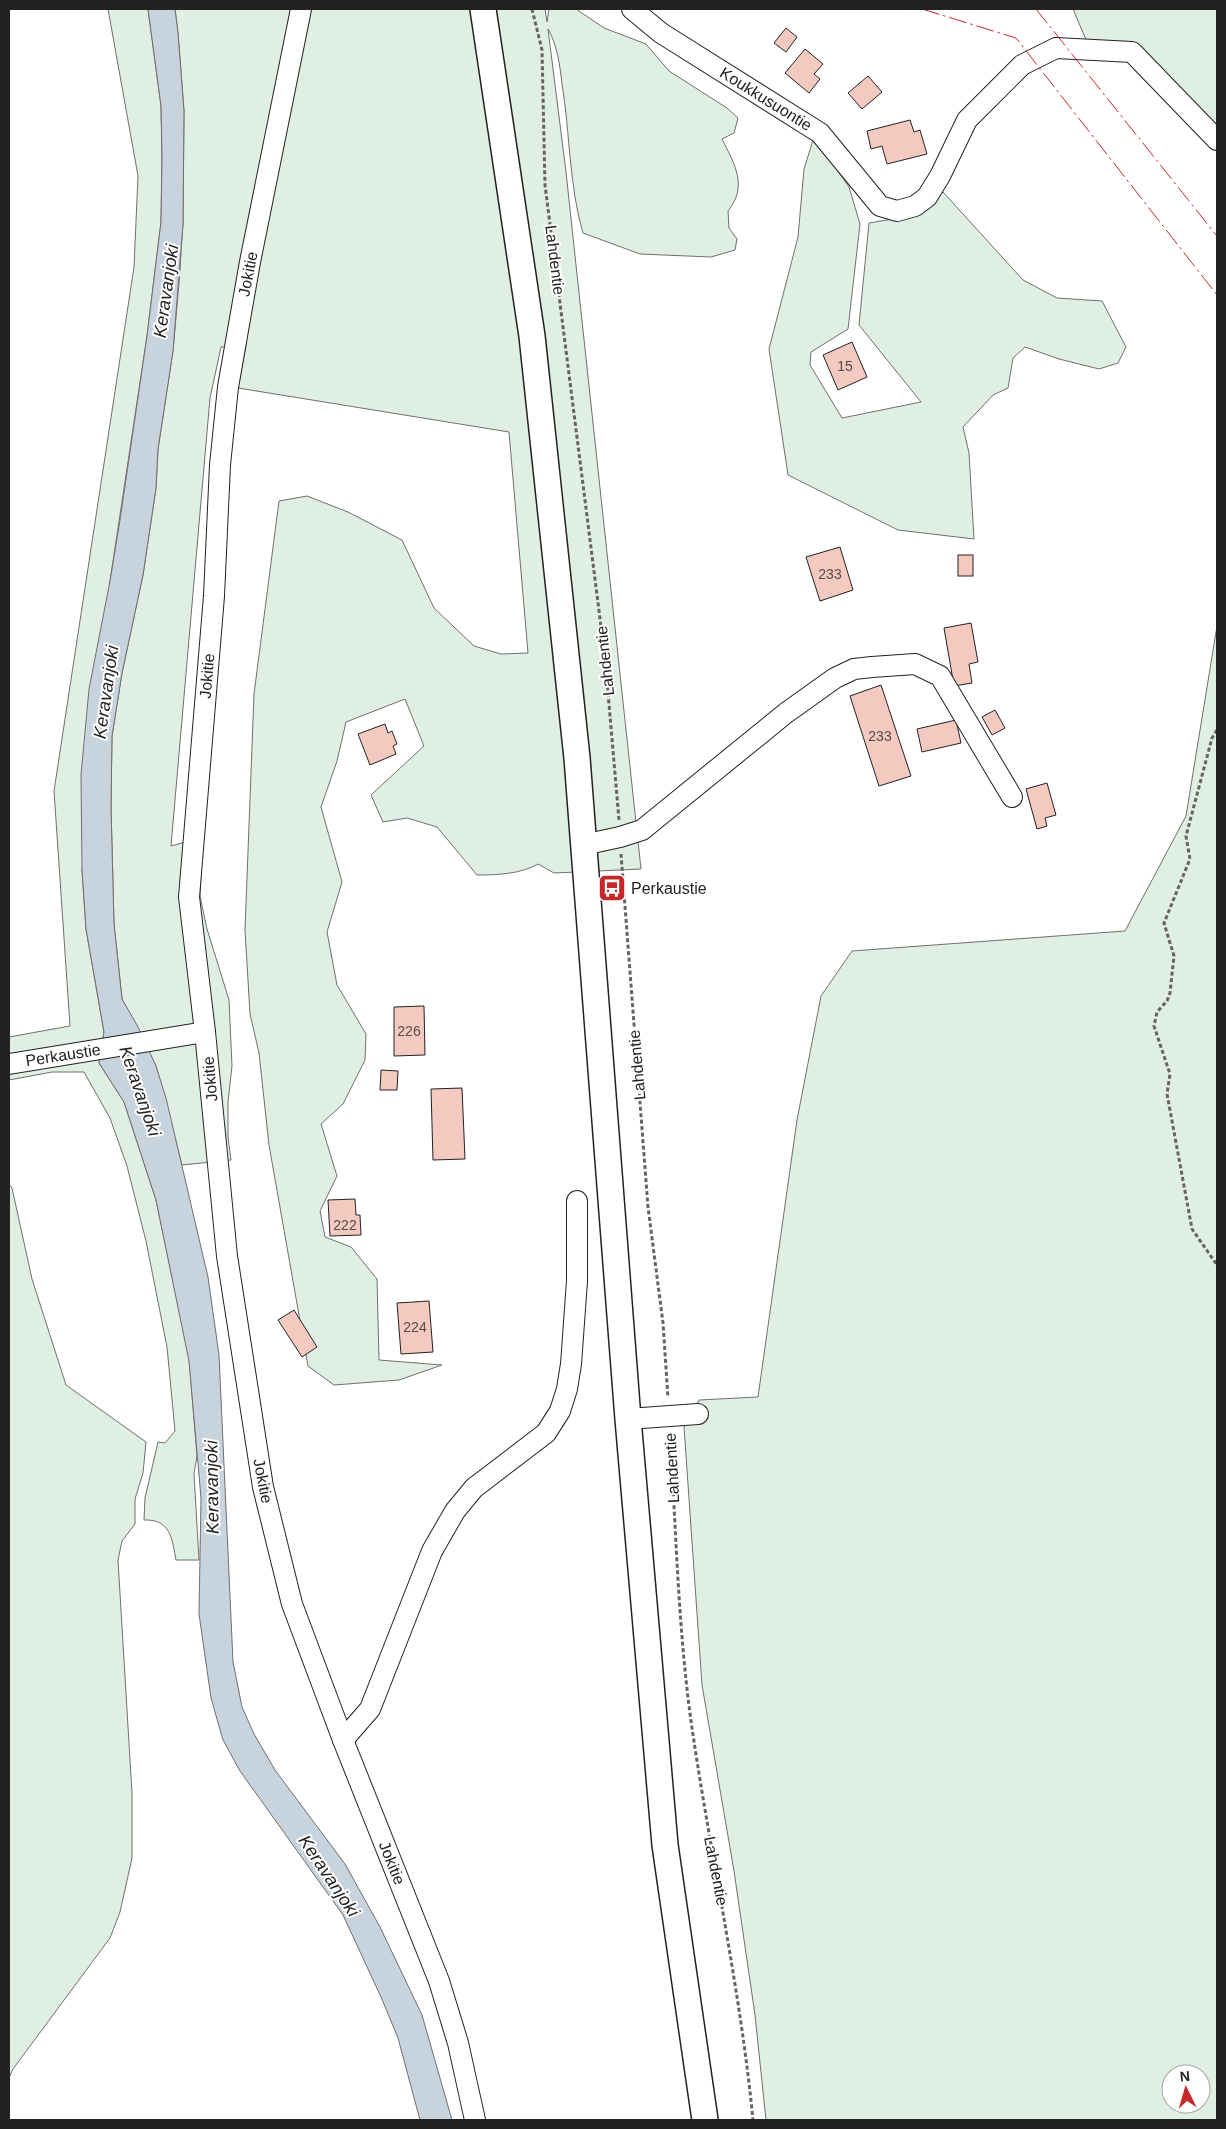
<svg xmlns="http://www.w3.org/2000/svg" width="1226" height="2129" viewBox="0 0 1226 2129" font-family="Helvetica,sans-serif">
<rect width="100%" height="100%" fill="#fff"/>
<g fill="#e0efe3" stroke="#6f6f6f" fill-rule="evenodd">
<path d="M108,9H148L161,106L162,157L161,222L147,336L110,581L82,870L86,929L104,1032L99,1063L124,1102L156,1200L189,1358L197,1456L194,1474L199,1560H176C172,1539 171,1519 144,1520L145,1498L158,1442L165,1443L175,1431L167,1347L146,1241L127,1166L110,1118L84,1072H52L9,1080V1037L70,1026L54,791L134,267L138,176Z"/>
<path d="M175,9H545L547,22L549,9H576L604,28L646,44L669,71L727,108L738,118L734,133L722,139C735,165 748,186 728,211L729,228L737,239L735,250L711,257L640,254L583,233C569,186 570,132 562,84C560,66 557,44 548,29L566,172L641,869L554,873L538,864C521,874 497,875 477,875L437,827L407,818L383,822L371,795L424,746L405,699L346,722L337,761L321,807L342,882L327,932L337,985L366,1034L365,1060L343,1104L321,1124L337,1176L320,1211L325,1237L351,1247L377,1279L379,1360L442,1365L399,1380L334,1385L308,1366L269,1145L259,1053L250,1014L245,930L254,694L279,501L307,496L348,512L402,540L434,608L474,646L501,654L528,653L509,432L238,388L246,346L221,347L210,398L171,846L203,837L200,896L207,929L229,1000L232,1066L228,1102V1137L231,1160L182,1165L156,1066L122,999L114,924L111,807L112,736L122,673L143,575L156,488L158,449L173,351L179,283L183,224L184,111L178,33Z"/>
<polygon points="1073,9 1217,9 1217,133 1142,53 1087,42"/>
<polygon points="814,137 849,187 860,224 848,329 811,352 810,365 842,418 921,402 859,325 869,223 916,215 943,192 1023,280 1057,298 1102,301 1126,347 1118,363 1099,369 1059,359 1025,347 1013,358 1008,388 993,395 963,427 969,453 974,539 898,530 788,475 769,349 798,237 804,169"/>
<path d="M1217,626V2120H766L755,2015L734,1871L702,1685L684,1427L699,1400L758,1397L797,1120L821,996L852,951L1125,931L1186,816ZM1171,2074H1201V2104H1171Z"/>
<polygon points="9,1184 12,1188 32,1279 66,1385 146,1442 143,1473 135,1499 135,1524 122,1541 118,1560 132,1793 132,1858 120,1912 110,1938 13,2069 9,2078"/>
</g>
<polygon fill="#c7d3dd" stroke="#6f6f6f" points="148,9 175,9 178,33 184,111 183,224 173,351 158,449 156,488 143,575 122,673 112,736 111,807 114,924 122,999 137,1025 156,1066 166,1098 208,1277 219,1355 233,1662 242,1707 254,1734 275,1770 345,1864 380,1927 422,2015 452,2120 420,2120 398,2038 381,1997 343,1915 240,1771 223,1740 211,1698 199,1614 201,1498 189,1361 156,1200 124,1102 99,1063 104,1032 86,929 82,870 81,775 89,689 110,581 120,520 147,336 161,222 162,157 161,106"/>
<g fill="#f3c9c0" stroke="#222">
<polygon points="786,28 797,37 786,52 774,43"/>
<polygon points="805,49 823,64 814,74 820,79 809,93 785,73"/>
<polygon points="868,76 882,92 862,109 848,93"/>
<polygon points="910,120 914,132 920,130 927,154 887,164 882,146 871,149 867,131"/>
<polygon points="852,342 867,377 838,390 823,355"/>
<polygon points="840,547 853,590 820,601 806,557"/>
<rect x="958" y="555" width="15" height="21"/>
<polygon points="971,623 978,662 969,664 972,683 954,686 944,628"/>
<polygon points="881,685 911,776 879,786 850,696"/>
<polygon points="995,710 1005,728 992,735 982,717"/>
<polygon points="956,720 961,743 922,752 917,729"/>
<polygon points="385,724 388,733 392,731 397,744 393,746 396,754 370,765 358,734"/>
<polygon points="1047,783 1056,815 1045,818 1047,826 1037,829 1026,789"/>
<polygon points="424,1006 425,1055 394,1056 394,1007"/>
<polygon points="381,1070 398,1071 397,1090 380,1090"/>
<polygon points="462,1088 465,1159 433,1160 431,1089"/>
<polygon points="355,1199 356,1215 360,1215 361,1235 330,1236 328,1200"/>
<polygon points="429,1301 433,1352 401,1354 397,1303"/>
<polygon points="294,1310 317,1347 302,1357 278,1320"/>
</g>
<g fill="none" stroke-linecap="round" stroke-linejoin="round">
<g stroke="#222" stroke-width="22">
<g id="minor">
<polyline points="301,9 250,262 228,387 220,465 214,596 189,897 205,1032 227,1256 263,1487 292,1604 343,1740 439,1981 458,2043 475,2120"/>
<polyline points="632,9 661,33 820,133 880,206 897,211 915,206 927,197 940,176 967,120 1022,65 1056,48 1132,52 1217,140"/>
<polyline points="583,845 620,837 642,830 786,713 835,678 854,669 872,667 915,664 940,676 1012,797"/>
<polyline points="9,1064 205,1032"/>
<polyline points="628,1419 698,1414"/>
<polyline points="343,1740 370,1709 432,1551 455,1511 474,1488 546,1433 560,1411 567,1389 571,1364 577,1281 577,1201"/>
</g>
</g>
<g stroke="#222" stroke-width="28">
<polyline id="major" points="483,9 532,336 577,758 628,1419 665,1845 705,2120"/>
</g>
<g stroke="#646464" stroke-width="3" stroke-dasharray="4 2.5" stroke-linecap="butt">
<polyline points="532,9 542,50 545,185 605,658 619,820"/>
<polyline points="1217,730 1212,738 1186,836 1190,859 1164,923 1174,956 1170,993 1167,1001 1157,1012 1154,1026 1170,1074 1167,1094 1192,1229 1217,1265"/>
<polyline points="621,854 648,1207 663,1323 668,1398"/>
<path d="M670,1434C676,1529 678,1626 691,1721C710,1854 740,1986 753,2120"/>
</g>
<use href="#minor" stroke="#fff" stroke-width="20"/>
<use href="#major" stroke="#fff" stroke-width="25"/>
<g stroke="#c62828" stroke-width="1" stroke-dasharray="18 4 2.5 4" stroke-linecap="butt">
<polyline points="922,9 1016,38 1217,295"/>
<polyline points="1036,9 1217,236"/>
</g>
</g>
<defs>
<g id="bus-square" transform="scale(1.4375)"><rect x="-9" y="-9" width="18" height="18" rx="4" fill="#c62828" stroke="#fff"/><path d="M-5-6H5V4H4V6H2V4H-2V6H-4V4H-5ZM-3.5-4V0h7V-4ZM-3.5 1.2v1.5H-2V1.2ZM2 1.2v1.5H3.5V1.2Z" fill="#fff"/></g>
</defs>
<g fill-rule="evenodd">
<use href="#bus-square" x="612" y="888"/>
</g>
<g text-anchor="middle" dominant-baseline="central" stroke-width="4" stroke-linejoin="round" paint-order="stroke">
<g font-size="14" fill="#564c4a">
<text x="845" y="366">15</text>
<text x="830" y="574">233</text>
<text x="880" y="736">233</text>
<text x="409" y="1031">226</text>
<text x="345" y="1225">222</text>
<text x="415" y="1327">224</text>
</g>
<g font-size="16" fill="#222" stroke="#fff">
<text transform="translate(766 99) rotate(32)">Koukkusuontie</text>
<text transform="translate(555 260) rotate(83)">Lahdentie</text>
<text transform="translate(248 274) rotate(-79)">Jokitie</text>
<text transform="translate(605 661) rotate(-96)">Lahdentie</text>
<text transform="translate(207 676) rotate(-85)">Jokitie</text>
<text transform="translate(63 1055) rotate(-9)">Perkaustie</text>
<text transform="translate(637 1065) rotate(-95)">Lahdentie</text>
<text transform="translate(210 1079) rotate(-95)">Jokitie</text>
<text transform="translate(672 1468) rotate(-93)">Lahdentie</text>
<text transform="translate(263 1481) rotate(79)">Jokitie</text>
<text transform="translate(392 1863) rotate(68)">Jokitie</text>
<text transform="translate(716 1871) rotate(79)">Lahdentie</text>
</g>
<g font-size="16" fill="#222" stroke="#fff" text-anchor="start">
<text x="631" y="888">Perkaustie</text>
</g>
<g font-size="18" font-style="italic" fill="#222" stroke="#fff">
<text transform="translate(166 291) rotate(-82)">Keravanjoki</text>
<text transform="translate(106 692) rotate(-82)">Keravanjoki</text>
<text transform="translate(140 1091) rotate(71)">Keravanjoki</text>
<text transform="translate(212 1487) rotate(-91)">Keravanjoki</text>
<text transform="translate(329 1876) rotate(56)">Keravanjoki</text>
</g>
</g>
<rect width="1226" height="2129" fill="none" stroke="#222222" stroke-width="20"/>
<g transform="translate(1186 2089) rotate(355)"><circle r="24" fill="#ffffff" stroke="#a7a7a7"/>
<path d="M0-4L9 19L0 12L-9 19Z" fill="#c62828"/>
<text y="-8" font-size="14" font-weight="bold" text-anchor="middle" fill="#222222">N</text>
</g>
</svg>
